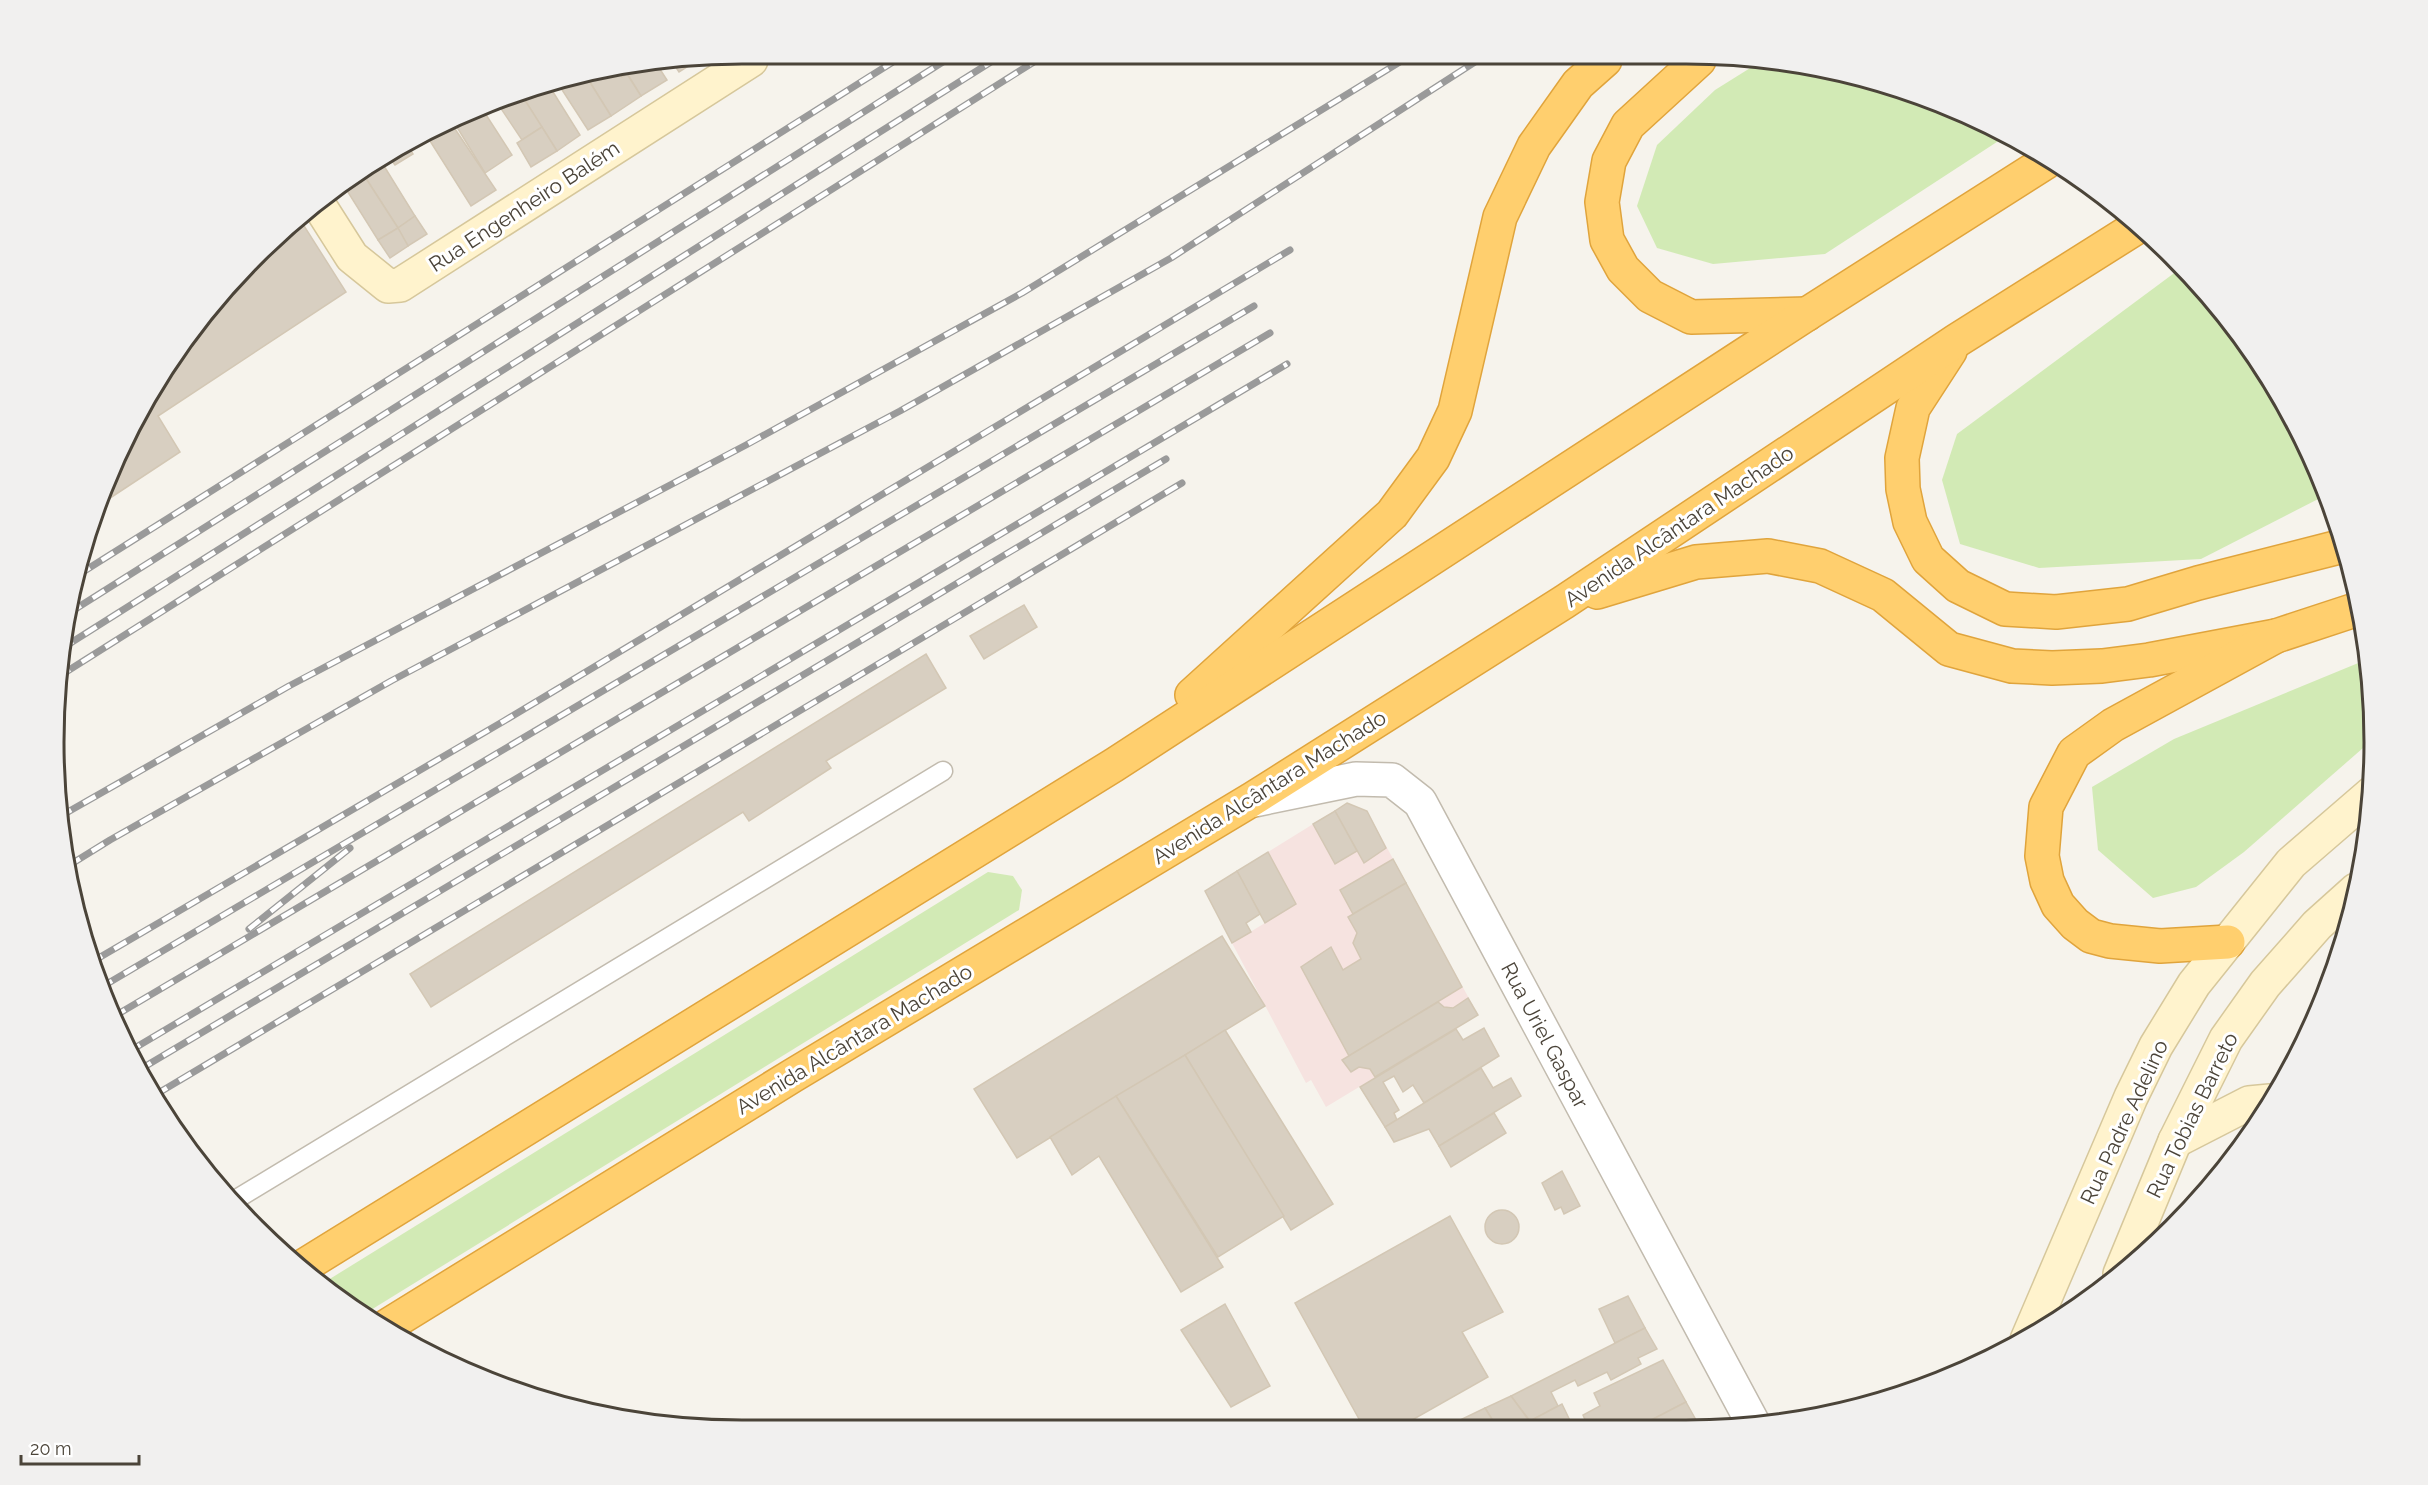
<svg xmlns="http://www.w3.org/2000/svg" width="2428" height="1485" viewBox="0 0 2428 1485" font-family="Raleway,sans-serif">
<rect width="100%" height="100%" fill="#f6f3ec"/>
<polygon fill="#f6e3e0" points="1347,803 1367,811 1478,1015 1326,1107 1311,1080 1306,1083 1232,943 1296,904 1268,852"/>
<g fill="#d2eab5">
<polygon points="1763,60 1775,60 1949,106 2003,138 1825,254 1713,264 1657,248 1637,206 1657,145 1715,90"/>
<polygon points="2181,268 2203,288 2282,398 2326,495 2201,559 2039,568 1960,544 1942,480 1957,434"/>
<polygon points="2368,659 2371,741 2244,852 2196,887 2153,898 2098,850 2092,787 2174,739"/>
<polygon points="988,872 1013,876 1022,890 1019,910 366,1313 320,1285"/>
</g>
<g fill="#d8cfc1" stroke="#d3c7b4" stroke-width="1.5">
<polygon points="654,60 667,80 641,96 623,67"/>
<polygon points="671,60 698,60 679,72"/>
<polygon points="617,68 622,77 627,74 641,96 611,116 586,76"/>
<polygon points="586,76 611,116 588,130 557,82"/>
<polygon points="548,84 580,135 557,151 519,91"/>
<polygon points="519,91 542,127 522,140 496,101"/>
<polygon points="481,107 512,155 485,173 452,119"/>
<polygon points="449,120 496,190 471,206 425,133"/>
<polygon points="542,127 557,151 531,167 517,143"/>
<polygon points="407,144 413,154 395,165 388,156"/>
<polygon points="380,161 384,166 365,177 362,172"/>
<polygon points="384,166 415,216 398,228 365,177"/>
<polygon points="362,172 365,177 346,189 343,184"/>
<polygon points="365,177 398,228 378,240 346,189"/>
<polygon points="415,216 427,234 408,246 398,228"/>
<polygon points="299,218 346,292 158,416 180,452 98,506 170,360 255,256"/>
<polygon points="398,228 408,246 390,258 378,240"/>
<polygon points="1024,605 1037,627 984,659 970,636"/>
<polygon points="926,654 946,688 826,761 831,768 749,821 743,812 431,1007 410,974"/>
<polygon points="1347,803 1367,811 1386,848 1364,863 1335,811"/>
<polygon points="1335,811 1357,851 1335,864 1313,824"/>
<polygon points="1268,852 1296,904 1265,923 1237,871"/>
<polygon points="1393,859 1406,883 1353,914 1340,890"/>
<polygon points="1237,871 1260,914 1246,923 1251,932 1232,943 1205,891"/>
<polygon points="1406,883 1462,987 1349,1056 1301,967 1331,947 1343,970 1361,959 1353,943 1357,933 1348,917"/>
<polygon points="1222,936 1265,1006 1017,1158 974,1089"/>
<polygon points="1468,998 1478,1015 1375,1077 1370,1069 1359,1067 1351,1072 1342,1060 1438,1002 1444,1007 1453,1008"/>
<polygon points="1484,1028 1499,1056 1424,1103 1413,1085 1403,1092 1394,1076 1383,1082 1399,1110 1394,1113 1397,1120 1385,1127 1360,1087 1456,1029 1463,1040"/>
<polygon points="1225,1030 1333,1204 1291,1230 1185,1055"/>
<polygon points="1185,1055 1284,1216 1218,1257 1116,1096"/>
<polygon points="1481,1068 1493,1088 1511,1078 1521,1096 1439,1146 1429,1129 1394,1142 1385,1127"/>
<polygon points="1116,1096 1223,1267 1181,1292 1099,1156 1072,1175 1050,1137"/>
<polygon points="1494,1113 1506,1133 1451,1167 1439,1146"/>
<polygon points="1562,1171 1580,1206 1564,1214 1561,1207 1555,1210 1542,1183"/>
<circle cx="1502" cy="1227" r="17"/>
<polygon points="1450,1216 1503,1312 1462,1332 1488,1377 1398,1428 1364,1428 1295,1303"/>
<polygon points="1628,1296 1645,1328 1615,1343 1599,1309"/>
<polygon points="1225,1304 1270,1386 1231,1407 1181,1330"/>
<polygon points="1645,1328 1657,1349 1638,1358 1641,1364 1611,1380 1607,1372 1578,1386 1575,1380 1551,1392 1558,1406 1530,1421 1511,1396"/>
<polygon points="1663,1360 1686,1402 1634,1429 1589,1429 1583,1415 1600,1406 1594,1393"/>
<polygon points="1511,1396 1530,1422 1522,1429 1498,1429 1485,1408"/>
<polygon points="1686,1402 1701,1429 1634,1429"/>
<polygon points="1562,1404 1574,1429 1534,1429 1530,1421"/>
<polygon points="1485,1408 1498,1429 1465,1428 1460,1420"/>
<polygon points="1460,1420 1465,1428 1442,1428"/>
</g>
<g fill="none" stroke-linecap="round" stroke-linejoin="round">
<g stroke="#c2bbae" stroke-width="21">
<polyline id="lane" points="235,1200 943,771"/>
</g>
<g stroke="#c2bbae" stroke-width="36">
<polyline id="street" points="1254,800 1356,779 1392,780 1420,802 1754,1425"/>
</g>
<g stroke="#d6c79b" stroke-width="36">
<g id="secondary">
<polyline points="317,202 352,257 388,286 400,285 751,60"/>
<polyline points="2175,1141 2249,1103 2270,1101"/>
<polyline points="2120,1274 2175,1141 2226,1039 2265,984 2317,925 2356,890"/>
<polyline points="2027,1340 2131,1097 2156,1046 2194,984 2291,863 2372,793"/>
</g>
</g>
<g stroke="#e0a43c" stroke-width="36">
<g id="highway">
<polyline points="1699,60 1628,125 1609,161 1602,202 1607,240 1623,269 1650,296 1691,317 1807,314"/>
<polyline points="1950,351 1913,408 1902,458 1903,489 1910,522 1928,559 1958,586 2005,609 2056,612 2128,604 2198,583 2343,546"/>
<polyline points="1597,592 1696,562 1768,556 1820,566 1883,595 1949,649 2012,666 2052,668 2102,666 2149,660 2276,636"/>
<polyline points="1192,695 1392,514 1433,458 1455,411 1500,217 1534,146 1578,84 1605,60"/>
<polyline points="2228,942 2160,946 2110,941 2091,936 2075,924 2058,905 2047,881 2042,856 2046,807 2074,753 2113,725 2276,636 2358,609"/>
<polyline points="302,1267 1114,765 1807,314 2046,162"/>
<polyline points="387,1326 792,1076 1251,800 1564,602 1956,341 2137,227"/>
</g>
</g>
<use href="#lane" stroke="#fff" stroke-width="18"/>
<use href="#street" stroke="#fff" stroke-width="33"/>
<use href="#secondary" stroke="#fff3cd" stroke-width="33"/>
<use href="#highway" stroke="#ffcf6e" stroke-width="33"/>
<g stroke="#9a9a9a" stroke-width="7">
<g id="rail">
<polyline points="78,575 896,60"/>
<polyline points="69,613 946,60"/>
<polyline points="61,649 994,60"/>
<polyline points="58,677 1037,60"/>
<polyline points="59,817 289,686 746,445 1022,293 1403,60"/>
<polyline points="68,866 110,840 391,681 900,411 1171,258 1478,60"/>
<polyline points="249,929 350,848"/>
<polyline points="90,963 504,721 1290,250"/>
<polyline points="100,988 1254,306"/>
<polyline points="113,1017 1270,333"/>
<polyline points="128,1052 1287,364"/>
<polyline points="139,1070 1166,459"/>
<polyline points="155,1095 1182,483"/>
</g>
</g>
<use href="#rail" stroke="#fff" stroke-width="4.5" stroke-dasharray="14" stroke-linecap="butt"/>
</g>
<g text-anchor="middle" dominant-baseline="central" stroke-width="6" stroke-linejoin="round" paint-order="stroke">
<g font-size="21" fill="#4b4439" stroke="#fff">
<text transform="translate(524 206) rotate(-33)">Rua Engenheiro Balém</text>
<text transform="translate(1679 526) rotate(-34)">Avenida Alcântara Machado</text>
<text transform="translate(1269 787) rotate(-32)">Avenida Alcântara Machado</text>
<text transform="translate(1545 1035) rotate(62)">Rua Uriel Gaspar</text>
<text transform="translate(854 1039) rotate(-31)">Avenida Alcântara Machado</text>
<text transform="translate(2192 1115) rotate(-64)">Rua Tobias Barreto</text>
<text transform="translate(2124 1122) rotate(-65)">Rua Padre Adelino</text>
</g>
</g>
<path d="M0 0H2428V1485H0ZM742 64H1686A678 678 0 0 1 2364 742V742A678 678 0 0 1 1686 1420H742A678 678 0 0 1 64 742V742A678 678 0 0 1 742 64Z" fill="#f1f0ef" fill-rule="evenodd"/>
<path fill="none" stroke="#4b4439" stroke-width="3" d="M742 64H1686A678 678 0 0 1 2364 742V742A678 678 0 0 1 1686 1420H742A678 678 0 0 1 64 742V742A678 678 0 0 1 742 64Z"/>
<path d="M21 1455v9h118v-9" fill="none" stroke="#4b4439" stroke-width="3"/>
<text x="30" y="1455" font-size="18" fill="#4b4439" stroke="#ffffff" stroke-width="4.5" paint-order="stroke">20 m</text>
</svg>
